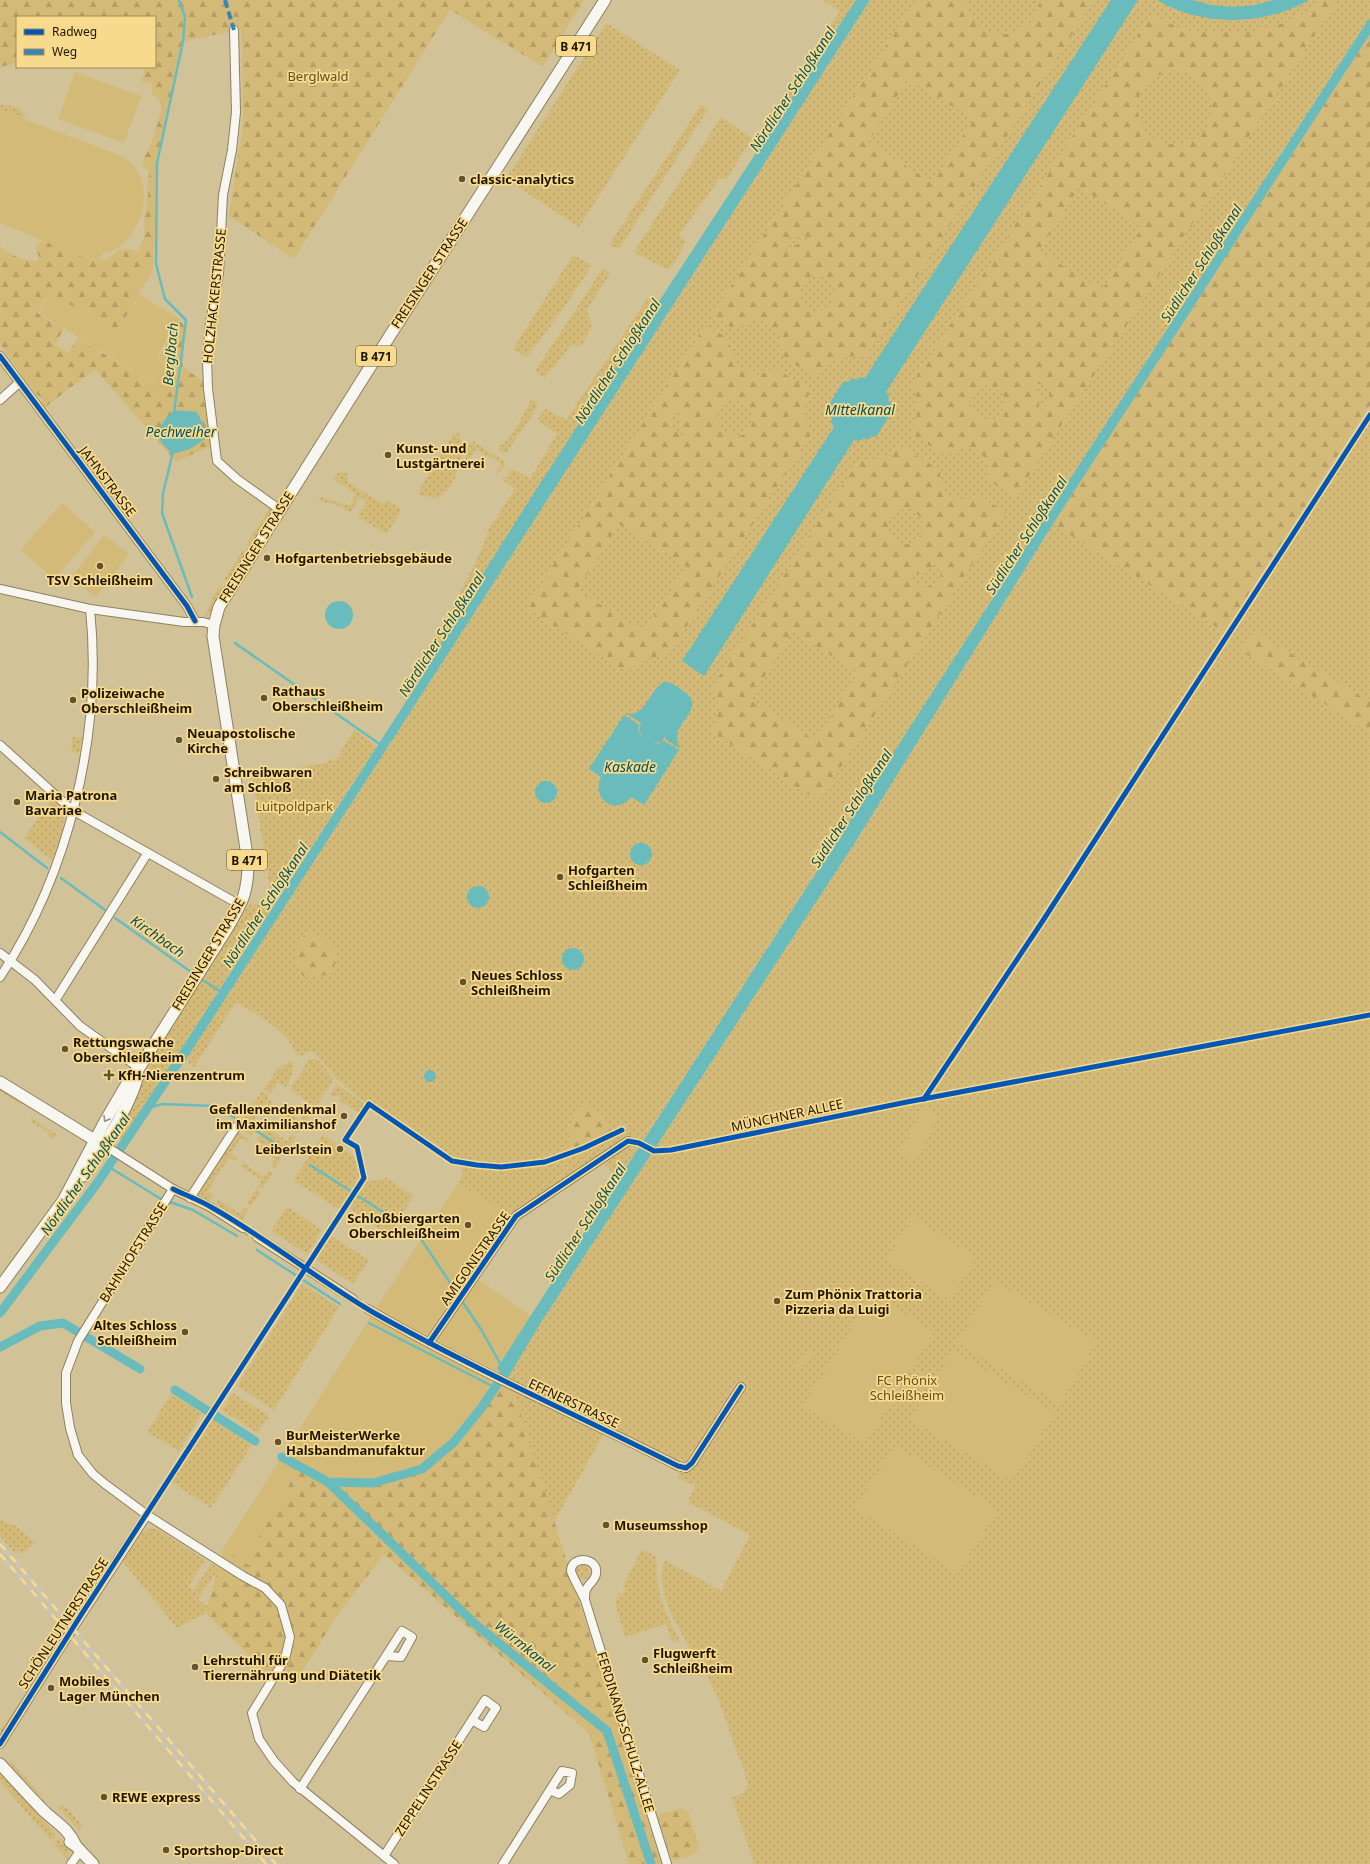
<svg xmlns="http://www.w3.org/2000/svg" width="1370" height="1864" viewBox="0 0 1370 1864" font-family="'Noto Sans',sans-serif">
<defs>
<pattern id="grass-dots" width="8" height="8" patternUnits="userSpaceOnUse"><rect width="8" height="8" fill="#d3ba78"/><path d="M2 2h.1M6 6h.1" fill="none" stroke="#b59f66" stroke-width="1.8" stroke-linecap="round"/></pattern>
<pattern id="forest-firs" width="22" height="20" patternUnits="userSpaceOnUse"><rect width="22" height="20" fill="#d3ba78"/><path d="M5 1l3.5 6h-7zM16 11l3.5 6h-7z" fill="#b59f66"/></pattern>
</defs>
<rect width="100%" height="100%" fill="#d2c298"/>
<g fill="url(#grass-dots)">
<polygon points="822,0 856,0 769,132 762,128 840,11"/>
<path d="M870,0H1370V17L1044,519L619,1178L601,1161L517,1219L458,1183L463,1173L460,1165L356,1096L338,1080L314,1052L308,1051L303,1056L297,1055C286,1029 259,1016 236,1002L194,1067L188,1062L187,1058Z"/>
<polygon points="606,23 680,70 579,227 506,179"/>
<polygon points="0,104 19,108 28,119 0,110"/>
<polygon points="701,105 708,109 619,249 609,245"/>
<polygon points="721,117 752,138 727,179 720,178 679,235 686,241 675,262 668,270 634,252"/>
<polygon points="573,255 592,265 561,312 527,357 513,349"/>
<polygon points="603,268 610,274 587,309 592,327 581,346 571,345 545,378 535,371"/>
<polygon points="648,298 657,304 425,671 420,667 419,662 451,612 479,555 489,529 515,489 503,480 511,470 515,470 530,479 557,434 537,420 545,409 566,420"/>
<path d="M532,399L538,404L533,414L507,452L505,453L499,451V447C515,437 523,413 532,399Z"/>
<path d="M1370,420V1864H754L732,1798L743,1793L747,1788C747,1773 740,1760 735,1747C729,1729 723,1710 715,1692C699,1655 651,1603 664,1561H666L721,1591L750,1535L688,1502L695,1486L678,1478L681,1464L607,1428L554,1522L509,1376L540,1324L854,844L1053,524L1224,632L956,1045L962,1048Z"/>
<path d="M458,433C470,448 456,486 441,496C435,500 426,496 420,495L418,492L453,435Z"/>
<polygon points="473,441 504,461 504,467 494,477 501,464 476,449 468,461 466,460 468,447"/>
<polygon points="342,472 348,474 346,481 383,504 387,500 400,508 401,512 386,534 357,516 367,501 360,497 351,512 334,504 318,501 321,497 349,506 356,494 334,479 336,474"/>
<polygon points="270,508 272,512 249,546 246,545"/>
<polygon points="244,549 245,553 230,577 228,580 224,580"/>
<polygon points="220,586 222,590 209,615 205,617 213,597"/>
<polygon points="354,730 377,746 276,901 271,894 252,776 324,763 337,758"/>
<polygon points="73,737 82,738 79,753 71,752"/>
<path d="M52,800C56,803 61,806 63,811C68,822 56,848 52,860L24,838Z"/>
<polygon points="251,904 259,905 270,910 167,1071 171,1073 125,1141 118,1137 122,1130 117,1128 162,1041 244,911"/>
<polygon points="309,1059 316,1059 319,1061 334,1079 311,1114 307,1111 312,1104 290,1090"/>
<path d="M290,1061H293C294,1071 291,1079 286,1087L278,1082L271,1093L264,1089L276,1071Z"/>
<polygon points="337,1084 365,1104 360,1114 339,1100 339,1096 337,1095 334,1097 330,1094"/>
<polygon points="0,1088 24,1102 22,1105 0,1091"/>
<polygon points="262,1091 269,1096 267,1099 273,1103 271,1107 264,1103 254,1119 260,1123 251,1136 240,1128 238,1124 247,1114"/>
<polygon points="279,1107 300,1121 305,1114 309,1117 298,1133 294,1131 298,1125 277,1111"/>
<polygon points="31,1118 57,1135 53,1139 47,1135 49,1133 30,1121"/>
<polygon points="266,1127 287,1141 292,1134 296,1137 290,1146 287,1145 280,1155 257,1140"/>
<polygon points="237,1131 249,1139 247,1142 241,1138 231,1153 238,1158 235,1161 229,1157 207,1192 213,1196 210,1201 197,1195"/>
<polygon points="323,1135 354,1156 360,1178 340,1210 293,1180"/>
<polygon points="256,1143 281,1159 275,1169 271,1167 275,1159 254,1146"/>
<polygon points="243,1163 264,1177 269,1170 273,1173 262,1189 258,1187 262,1180 241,1166"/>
<polygon points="387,1178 413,1196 389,1235 348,1207 365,1182"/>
<polygon points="256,1189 260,1192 251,1206 247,1204"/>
<polygon points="219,1200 240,1214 245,1207 249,1209 242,1220 216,1204"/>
<polygon points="287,1207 322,1230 307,1254 271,1231"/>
<polygon points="331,1236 369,1260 353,1284 316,1260"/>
<polygon points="302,1284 339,1307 274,1410 237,1386"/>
<polygon points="233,1393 269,1416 258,1433 222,1410"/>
<polygon points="171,1394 202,1413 179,1451 147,1432"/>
<polygon points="212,1419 252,1445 211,1508 171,1482"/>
<polygon points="0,1520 16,1526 35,1543 22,1554 17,1550 14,1552 0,1536"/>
<polygon points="150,1528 159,1530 205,1560 188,1587 193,1590 212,1564 237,1581 234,1586 216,1573 198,1599 208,1607 206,1613 177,1628 123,1562 141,1534"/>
<path d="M642,1549L656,1557C657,1564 656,1571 657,1579C660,1602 670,1623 681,1643L678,1641L672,1642L666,1624L625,1637L615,1602L619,1593L622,1594L626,1588L623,1586Z"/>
<circle cx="583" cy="1572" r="7"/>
<polygon points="20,1702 21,1703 1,1734 1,1729"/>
<polygon points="10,1761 43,1797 38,1795 11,1766"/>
<polygon points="0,1774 57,1835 52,1839 50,1839 0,1782"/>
<path d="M57,1806C67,1804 76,1819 82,1826L80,1831Z"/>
<polygon points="59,1838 69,1850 68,1860 54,1844"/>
</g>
<g fill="url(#forest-firs)" fill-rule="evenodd">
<path d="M0,0H584L543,67L450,10L294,259L229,216L243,124L241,29L182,42L156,162L155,230L153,270L142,263L128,287L140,294L116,332L50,293L37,313L64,329L55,344L68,353L78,338L160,388L173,368L158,358L180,321L185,326L183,367L208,385L210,446L176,462L95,369L40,411L42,398L36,394L0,345V246C12,256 23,261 38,261L39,257L35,248L42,240C53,244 90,262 100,261C119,259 110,242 139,251L145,234L144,222L148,194L147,181L150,172L142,166L144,157L148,151L154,135L162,107L159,100L152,94V84L141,81L145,70L138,67H155V17H17V63L0,67Z"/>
<path d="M916,0H966C967,43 1032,49 1040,0H1094L866,356C841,355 832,360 816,377L781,356C785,325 760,311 735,330L712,315ZM908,79L973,119L933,183L868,142ZM801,234L812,239L801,242L784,251C786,240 790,235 801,234ZM814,275C856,272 825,332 804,303C796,292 803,280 814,275Z"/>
<path d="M1323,0H1338L1015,497L989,481C990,468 986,458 977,449L959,448L946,456L911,434C919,416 919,403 912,384L1151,15L1185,30L1252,31L1281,24L1306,12ZM1173,70C1200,73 1216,90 1210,118C1208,127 1200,137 1191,141C1137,161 1112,83 1173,70ZM1079,187L1142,227L1102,290L1039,251ZM1035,383L1045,386C1053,396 1049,405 1039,412V399ZM984,386C997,385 1009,395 1004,409C993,440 948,402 984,386Z"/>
<polygon points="1370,34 1370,405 1224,632 1053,524"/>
<path d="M705,325L729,339V349L739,366L753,374H761L775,368L810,390C804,408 802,417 811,434L669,654L642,660L627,672L526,608ZM731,401C744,400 757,410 752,424C741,455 696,417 731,401ZM681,405V428L683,437C669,429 667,415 681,405ZM619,524L686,566L644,632L577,590Z"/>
<path d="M900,445L940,470C940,498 954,504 979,495L1006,512L819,801L711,732C719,716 722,703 712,687L856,464C875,461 885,457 900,445ZM907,508C920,512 928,525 919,537C898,562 869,511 907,508ZM937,564L941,575L933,585L926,587L915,582L912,577ZM793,632L858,672L816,741L750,699Z"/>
<polygon points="1257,633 1370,702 1370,733 1239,649"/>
<path d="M307,932C321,935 331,943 338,955C333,976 324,977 305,978C292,963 294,946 307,932Z"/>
<path d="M584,1102L601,1113L610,1124L600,1136L572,1151C561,1132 574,1118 584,1102Z"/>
<polygon points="502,1375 509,1376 661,1864 629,1864 589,1733 384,1554 335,1619 297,1680 270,1676 206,1613 223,1549 252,1566 258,1538 300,1466 328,1482 422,1469 454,1442 482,1407"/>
<polygon points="681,1808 688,1811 699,1847 694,1855 675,1860 670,1856 658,1818 660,1814"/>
</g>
<g fill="#d3ba78">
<polygon points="75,72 141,96 124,143 58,119"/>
<path d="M0,110L119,155C163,175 143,247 103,253L100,261L86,258L0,223Z"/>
<polygon points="142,263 153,270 139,293 128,287"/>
<polygon points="51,293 116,333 140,295 180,319 156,358 172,368 160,387 39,313"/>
<polygon points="62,503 95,532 54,579 21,550"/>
<polygon points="104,535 129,554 96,597 71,578"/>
<polygon points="923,1108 939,1116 916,1161 900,1153"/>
<polygon points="458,1183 517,1219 478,1279 531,1316 497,1367 502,1375 482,1407 454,1442 422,1469 373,1483 328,1482 300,1466 258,1537 252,1567 223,1549 372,1315"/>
<polygon points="913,1217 976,1258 949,1300 886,1259"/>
<polygon points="994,1281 1097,1342 1060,1404 957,1343"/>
<polygon points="873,1294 934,1332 865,1443 803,1406"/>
<polygon points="811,1350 815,1357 798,1368 794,1362"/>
<polygon points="953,1350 1055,1413 1012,1481 910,1419"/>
<polygon points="895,1445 998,1510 958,1573 855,1508"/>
</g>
<g fill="#6abcbc">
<polygon points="856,0 870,0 187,1058 175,1075 167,1071 422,677 464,604 539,485"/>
<polygon points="1111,0 1138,0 886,392 889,395 888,401 891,403 891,413 876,437 871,436 867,440 864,438 860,441 854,440 704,676 682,661 834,427 831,422 832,418 829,416 830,410 828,406 843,382 848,382 853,378 857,380 861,377 865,378"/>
<path d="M1157,0H1192L1211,5L1234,7L1255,5L1273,0H1309C1265,26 1201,27 1157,0Z"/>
<polygon points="1370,17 1370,34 1053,524 854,844 540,1324 509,1376 502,1375 497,1368 1044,519"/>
<path d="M174,410L197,412L205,428V439L190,449L173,454C151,436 156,429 174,410Z"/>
<circle cx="339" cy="615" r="14"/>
<path d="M664,682C672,682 676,686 683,691C704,704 684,717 677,733V743L680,746L679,748L665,739V735L662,742L654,743C657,745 662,743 664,741L679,750L644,805L632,797C615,816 591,800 601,777L589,769L624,715L639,725C637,730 639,735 644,738L639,731L641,723L627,714V713C645,719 651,687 664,682Z"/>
<circle cx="546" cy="792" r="11"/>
<circle cx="641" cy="854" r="11"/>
<circle cx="478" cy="897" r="11"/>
<circle cx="573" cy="959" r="11"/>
<circle cx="430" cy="1076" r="6"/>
</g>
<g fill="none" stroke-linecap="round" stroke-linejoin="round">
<g stroke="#6abcbc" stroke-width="2.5">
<polyline points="174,413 186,320 165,299 156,264 157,163 183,42 185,17 179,0"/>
<polyline points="173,452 163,493 162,513 192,597"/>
<polyline points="235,643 381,745"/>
<polyline points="0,832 47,868"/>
<polyline points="61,878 105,910"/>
<polyline points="115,918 191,972"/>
<polyline points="203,980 221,992"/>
<polyline points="148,1108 162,1104 214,1106 235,1118"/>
<polyline points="243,1122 284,1149"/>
<polyline points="310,1165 397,1221"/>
<polyline points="109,1167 161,1199 193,1210 237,1236"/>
<polyline points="421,1239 482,1331 501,1365"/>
<polyline points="257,1250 340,1304"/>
<polyline points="369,1323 494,1387"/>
</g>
<g stroke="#6abcbc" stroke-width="9">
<polyline points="0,1313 98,1182 177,1064"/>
<polyline points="0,1347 40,1326 63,1323 140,1369"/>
<polyline points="175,1390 255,1441"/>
<polyline points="282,1457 328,1482 373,1483 422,1469 454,1442 482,1407 505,1373"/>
<polyline points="328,1482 475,1624 607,1731 651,1864"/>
</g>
<g stroke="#aea07a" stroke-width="8" stroke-dasharray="8 4" stroke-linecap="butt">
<polyline points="243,1228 257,1237"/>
<polyline points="353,1299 368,1309"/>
</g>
<g stroke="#8d8163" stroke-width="10">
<g id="minor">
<polyline points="234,30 236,112 232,150 223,195 219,273 210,323 207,360 208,389 217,461 237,479 279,509"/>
<polyline points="0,356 187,606 195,621"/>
<polyline points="0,400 20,382"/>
<polyline points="0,589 90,609 184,622 203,622 214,625"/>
<polyline points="0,745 72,810 240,905"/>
<polyline points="0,953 35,980 80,1026 139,1068"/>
<path d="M0,977C69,874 103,732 90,609"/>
<polyline points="56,999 147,854"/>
<polyline points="104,1145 173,1189 210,1207 243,1228"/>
<polyline points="173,1189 78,1341 66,1373 66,1403 70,1428 78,1455 93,1474 105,1484 147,1515 243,1576 265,1588 281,1605 290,1637 285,1659 252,1713 259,1739 274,1761 293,1782 394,1864"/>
<polyline points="190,1198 236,1127"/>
<polyline points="257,1237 353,1299"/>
<path d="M368,1309C468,1368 574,1413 678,1466L686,1468L692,1463L741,1387"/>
<polyline points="429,1343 516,1216 628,1141"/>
<path d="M585,1600C585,1597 585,1593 586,1590C588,1584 595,1581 596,1574C599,1557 571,1555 571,1571C572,1576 582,1593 585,1600L667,1864"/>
<polyline points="0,1744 69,1634 147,1515"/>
<polyline points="300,1789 386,1656 401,1657 412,1637 402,1631 386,1656"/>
<polyline points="384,1856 485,1700 496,1708 484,1727 472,1720"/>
<polyline points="71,1864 80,1851"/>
<polyline points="503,1864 562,1771 572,1773 570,1785 559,1794 550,1790"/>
</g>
</g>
<g stroke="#8d8163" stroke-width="13">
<g id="major">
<polyline points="0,1082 101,1144"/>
<path d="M83,1176C101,1151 131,1105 138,1075"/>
<path d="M64,1199L104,1123L132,1075L139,1068L228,927C243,901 248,892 248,862L213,636L214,625L219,607L389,337L605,0"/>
<polyline points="0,1287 68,1194"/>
<path d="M0,1764C15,1780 29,1796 45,1812C58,1824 68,1828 76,1846"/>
<polyline points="70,1842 76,1846 93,1864"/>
</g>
</g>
<use href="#minor" stroke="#f8f6f0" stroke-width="8"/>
<use href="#major" stroke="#f8f6f0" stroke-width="11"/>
<g stroke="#cac5b7" stroke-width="4">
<g id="rail">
<polyline points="0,1544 276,1864"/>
<polyline points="0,1554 266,1864"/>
</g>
</g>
<use href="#rail" stroke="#f7da8d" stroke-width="2.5" stroke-dasharray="8" stroke-linecap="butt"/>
<polyline stroke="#3784b8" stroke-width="4" stroke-dasharray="8 4" stroke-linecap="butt" points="225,0 234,30"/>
<g stroke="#f7da8d" stroke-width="8">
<g id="cycleway">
<polyline points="0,356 187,606 195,621"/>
<polyline points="924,1099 1042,922 1370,415"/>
<path d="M173,1189C185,1195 199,1200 211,1207C268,1239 319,1281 376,1314C474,1369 577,1415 678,1466L686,1468L692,1463L741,1387"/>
<polyline points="429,1343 516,1216 628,1141 639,1143 654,1151 671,1150 907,1102 1370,1015"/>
<polyline points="0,1744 81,1615 364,1178 357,1147 345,1140 369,1104 452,1161 477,1165 501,1167 545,1162 584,1148 622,1130"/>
</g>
</g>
<use href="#cycleway" stroke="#0057b8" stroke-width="5"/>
</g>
<defs><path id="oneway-chevron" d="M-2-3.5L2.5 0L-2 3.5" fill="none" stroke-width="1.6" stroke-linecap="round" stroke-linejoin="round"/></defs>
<use stroke="#969284" href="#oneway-chevron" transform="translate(106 1119) rotate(120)"/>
<g fill="#5e5336" stroke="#f7da8d" stroke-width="1.5">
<circle cx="462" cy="179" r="4"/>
<circle cx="388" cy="455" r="4"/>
<circle cx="267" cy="558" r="4"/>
<circle cx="100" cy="566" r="4"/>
<circle cx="264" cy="698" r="4"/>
<circle cx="73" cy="700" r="4"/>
<circle cx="179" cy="740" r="4"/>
<circle cx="216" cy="779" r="4"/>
<circle cx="17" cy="802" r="4"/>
<circle cx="560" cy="877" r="4"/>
<circle cx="463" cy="982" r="4"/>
<circle cx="65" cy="1049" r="4"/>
<path d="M107 1069h4v4h4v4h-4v4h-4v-4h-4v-4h4z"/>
<circle cx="344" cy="1116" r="4"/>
<circle cx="340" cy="1149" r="4"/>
<circle cx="468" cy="1225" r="4"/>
<circle cx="777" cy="1301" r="4"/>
<circle cx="185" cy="1332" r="4"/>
<circle cx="278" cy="1442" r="4"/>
<circle cx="606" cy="1525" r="4"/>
<circle cx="645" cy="1660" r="4"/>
<circle cx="195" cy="1667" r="4"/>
<circle cx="51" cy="1688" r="4"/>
<circle cx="104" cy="1797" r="4"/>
<circle cx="166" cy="1850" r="4"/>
</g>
<g text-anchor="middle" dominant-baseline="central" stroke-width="3.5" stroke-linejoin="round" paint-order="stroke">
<g fill="#f7da8d" stroke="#60522b" stroke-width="1">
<rect x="556" y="36" width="40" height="20" rx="3"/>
<rect x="356" y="346" width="40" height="20" rx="3"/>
<rect x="227" y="850" width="40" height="20" rx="3"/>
</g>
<g font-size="12" font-weight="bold" fill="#1f1701">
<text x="576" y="46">B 471</text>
<text x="376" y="356">B 471</text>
<text x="247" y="860">B 471</text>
</g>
<g font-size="13" fill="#605022" stroke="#f7da8d">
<text x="318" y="76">Berglwald</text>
<text x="294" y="806">Luitpoldpark</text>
<text x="907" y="1380">FC Phönix<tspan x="907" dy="15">Schleißheim</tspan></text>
</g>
<g font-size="13" font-weight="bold" fill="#1f1701" stroke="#f7da8d" text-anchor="start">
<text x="470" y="179">classic-analytics</text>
<text x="396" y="448">Kunst- und<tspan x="396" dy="15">Lustgärtnerei</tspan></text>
<text x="275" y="558">Hofgartenbetriebsgebäude</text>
<text x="100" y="580" text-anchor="middle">TSV Schleißheim</text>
<text x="272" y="691">Rathaus<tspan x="272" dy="15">Oberschleißheim</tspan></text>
<text x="81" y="693">Polizeiwache<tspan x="81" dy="15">Oberschleißheim</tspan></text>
<text x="187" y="733">Neuapostolische<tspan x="187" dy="15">Kirche</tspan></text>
<text x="224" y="772">Schreibwaren<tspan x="224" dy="15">am Schloß</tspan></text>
<text x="25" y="795">Maria Patrona<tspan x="25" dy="15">Bavariae</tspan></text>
<text x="568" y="870">Hofgarten<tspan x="568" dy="15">Schleißheim</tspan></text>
<text x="471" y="975">Neues Schloss<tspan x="471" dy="15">Schleißheim</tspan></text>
<text x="73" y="1042">Rettungswache<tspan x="73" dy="15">Oberschleißheim</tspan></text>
<text x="118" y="1075">KfH-Nierenzentrum</text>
<text x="336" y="1109" text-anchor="end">Gefallenendenkmal<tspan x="336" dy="15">im Maximilianshof</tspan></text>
<text x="332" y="1149" text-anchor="end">Leiberlstein</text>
<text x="460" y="1218" text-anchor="end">Schloßbiergarten<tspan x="460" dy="15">Oberschleißheim</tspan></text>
<text x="785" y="1294">Zum Phönix Trattoria<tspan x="785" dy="15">Pizzeria da Luigi</tspan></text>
<text x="177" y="1325" text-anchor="end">Altes Schloss<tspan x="177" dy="15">Schleißheim</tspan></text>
<text x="286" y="1435">BurMeisterWerke<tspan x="286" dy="15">Halsbandmanufaktur</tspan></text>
<text x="614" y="1525">Museumsshop</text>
<text x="653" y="1653">Flugwerft<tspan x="653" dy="15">Schleißheim</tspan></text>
<text x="203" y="1660">Lehrstuhl für<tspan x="203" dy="15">Tierernährung und Diätetik</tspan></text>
<text x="59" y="1681">Mobiles<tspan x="59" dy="15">Lager München</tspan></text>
<text x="112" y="1797">REWE express</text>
<text x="174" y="1850">Sportshop-Direct</text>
</g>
<g font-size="13" fill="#1f1701" stroke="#f7da8d">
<text transform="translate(429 273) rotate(-57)">FREISINGER STRASSE</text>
<text transform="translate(214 296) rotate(-84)">HOLZHACKERSTRASSE</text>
<text transform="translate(108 481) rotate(53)">JAHNSTRASSE</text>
<text transform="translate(256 547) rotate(-58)">FREISINGER STRASSE</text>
<text transform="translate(208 954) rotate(-59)">FREISINGER STRASSE</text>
<text transform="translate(787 1115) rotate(-12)">MÜNCHNER ALLEE</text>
<text transform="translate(133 1252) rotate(-58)">BAHNHOFSTRASSE</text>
<text transform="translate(475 1258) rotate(-55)">AMIGONISTRASSE</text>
<text transform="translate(574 1403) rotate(25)">EFFNERSTRASSE</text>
<text transform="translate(63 1623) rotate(-57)">SCHÖNLEUTNERSTRASSE</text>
<text transform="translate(626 1732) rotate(73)">FERDINAND-SCHULZ-ALLEE</text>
<text transform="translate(428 1788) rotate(-57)">ZEPPELINSTRASSE</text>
</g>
<g font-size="14" font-style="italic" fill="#044f59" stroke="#f7da8d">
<text transform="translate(792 89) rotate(-57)">Nördlicher Schloßkanal</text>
<text transform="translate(1201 263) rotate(-57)">Südlicher Schloßkanal</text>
<text transform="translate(170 354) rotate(-85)">Berglbach</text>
<text transform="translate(617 361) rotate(-57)">Nördlicher Schloßkanal</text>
<text x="860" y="409">Mittelkanal</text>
<text x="181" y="431">Pechweiher</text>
<text transform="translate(1026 535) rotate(-57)">Südlicher Schloßkanal</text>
<text transform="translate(441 634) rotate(-57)">Nördlicher Schloßkanal</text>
<text x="630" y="766">Kaskade</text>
<text transform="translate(851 808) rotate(-57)">Südlicher Schloßkanal</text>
<text transform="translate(265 905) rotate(-57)">Nördlicher Schloßkanal</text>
<text transform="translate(158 936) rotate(35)">Kirchbach</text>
<text transform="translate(85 1174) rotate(-55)">Nördlicher Schloßkanal</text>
<text transform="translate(585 1222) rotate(-57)">Südlicher Schloßkanal</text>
<text transform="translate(525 1646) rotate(39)">Würmkanal</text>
</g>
</g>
<rect x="16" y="16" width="140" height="52" fill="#f7da8d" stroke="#a18c55"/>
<rect x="24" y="29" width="20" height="6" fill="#0057b8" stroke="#a18c55"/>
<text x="52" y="36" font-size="12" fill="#1f1701">Radweg</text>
<rect x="24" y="49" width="20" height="6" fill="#3784b8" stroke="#a18c55"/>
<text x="52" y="56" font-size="12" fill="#1f1701">Weg</text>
</svg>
